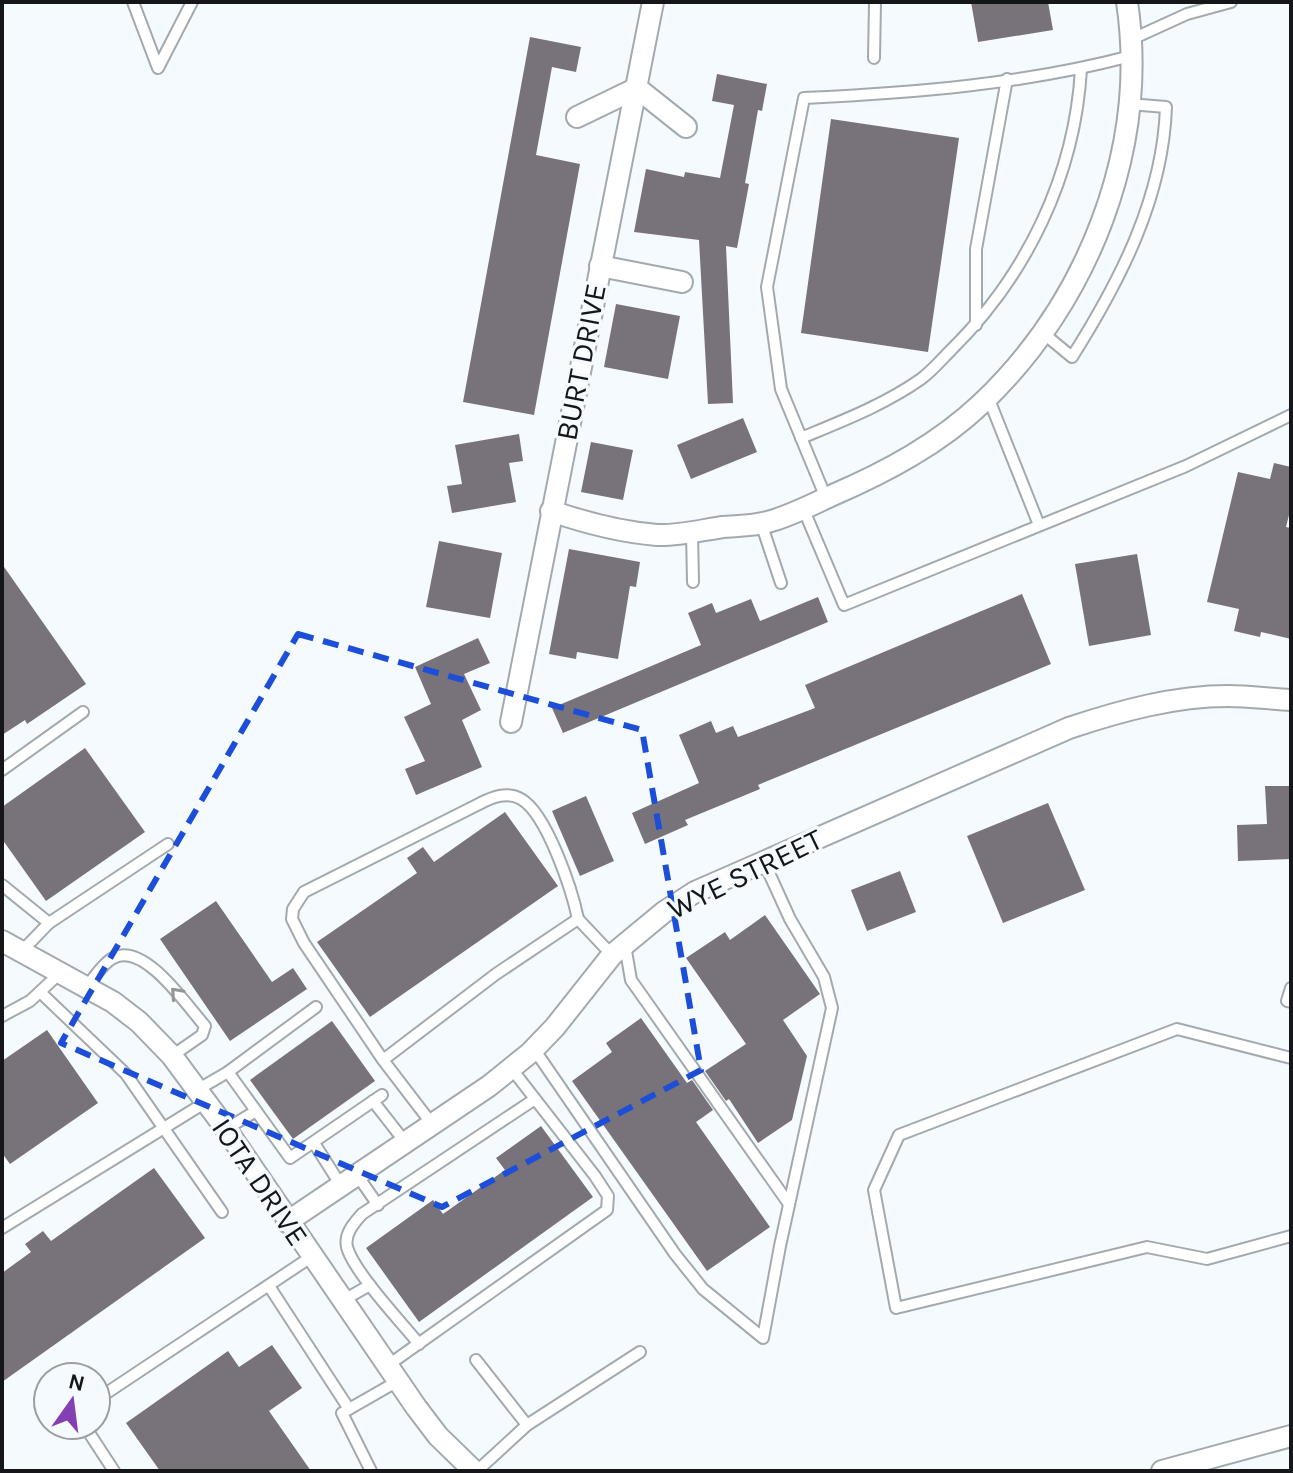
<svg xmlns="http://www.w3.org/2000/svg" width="1293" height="1473" viewBox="0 0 1293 1473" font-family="Karla,sans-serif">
<rect width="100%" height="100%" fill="#f5fafe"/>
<g fill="#78737a">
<polygon points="971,2 1048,2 1053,30 978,42"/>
<polygon points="530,37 581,47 576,72 552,67 536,155 580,164 534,415 463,402"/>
<polygon points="717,74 767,84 762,111 758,110 745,183 749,184 737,248 726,246 733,403 708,404 699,240 634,232 646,169 684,177 685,172 720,178 734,105 712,101"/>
<polygon points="831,119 959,138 928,352 801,333"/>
<polygon points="616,304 680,316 668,379 604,367"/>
<polygon points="743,418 757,452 691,479 677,445"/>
<polygon points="519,434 523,461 509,463 516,502 452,513 447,486 462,484 455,445"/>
<polygon points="591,442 633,450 623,500 581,492"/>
<polygon points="1274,463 1291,467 1291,507 1286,527 1291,528 1291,639 1261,632 1260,637 1234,631 1239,609 1207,602 1238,472 1270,479"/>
<polygon points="439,541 502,553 490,618 426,607"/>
<polygon points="569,549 640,562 636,587 630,586 618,659 577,652 576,659 549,654"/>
<polygon points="1137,554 1151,635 1089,646 1075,564"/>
<polygon points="2,564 86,684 27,724 25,720 2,735"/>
<polygon points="1022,594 1051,664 758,785 760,789 685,820 688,825 645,844 632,813 699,783 679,735 711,721 716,733 733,726 738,737 815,708 805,685"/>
<polygon points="818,597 828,622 563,733 552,708 701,645 688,613 712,603 716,613 751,599 760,621"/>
<polygon points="478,638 490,663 464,674 481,710 462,720 482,767 416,795 405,769 425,761 404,717 431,704 415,667"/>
<polygon points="85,748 145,832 46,901 2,839 2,807"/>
<polygon points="1265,786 1291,786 1291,859 1238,861 1237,825 1267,824"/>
<polygon points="586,796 614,861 580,876 552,811"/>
<polygon points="1048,803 1085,890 1003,923 967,836"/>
<polygon points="505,812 558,886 370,1017 317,942 417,873 407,858 423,847 434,862"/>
<polygon points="900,871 916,912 867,931 851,890"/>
<polygon points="216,901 272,982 293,968 307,989 230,1041 160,939"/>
<polygon points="765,915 820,994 783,1020 807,1056 792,1120 758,1143 729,1099 726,1101 705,1071 746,1044 686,958 725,932 730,940"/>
<polygon points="641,1018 687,1083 692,1080 713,1110 696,1122 770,1227 707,1271 572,1081 612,1052 606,1043"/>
<polygon points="332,1021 375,1081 293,1139 250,1080"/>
<polygon points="47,1030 98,1103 10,1164 2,1153 2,1061"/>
<polygon points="541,1126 593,1197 419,1322 366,1248 433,1200 443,1214 505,1170 496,1158"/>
<polygon points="154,1168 205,1238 2,1382 2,1273 31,1252 25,1244 43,1231 51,1241"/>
<polygon points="272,1345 302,1388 269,1411 311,1471 160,1471 126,1423 228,1351 239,1367"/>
</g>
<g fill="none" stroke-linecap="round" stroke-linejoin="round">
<g stroke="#a2aab0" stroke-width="14">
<g id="service">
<polyline points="133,2 158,68 192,2"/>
<polyline points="1130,40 1187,14 1231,2"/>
<polyline points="874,58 875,2"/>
<polyline points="976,325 976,249 1007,79"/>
<path d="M1043,333L1072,357C1120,281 1163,198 1166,107L1129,104"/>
<polyline points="988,397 1039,525"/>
<path d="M801,438C842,421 884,405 921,379C932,371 942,359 951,350C1027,275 1075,175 1081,69"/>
<path d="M826,498L781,389L767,287L804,98C913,93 1025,84 1131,56"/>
<polyline points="803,508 844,605 1186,466 1291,415"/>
<polyline points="761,523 781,583"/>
<polyline points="692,532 693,582"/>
<polyline points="2,770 83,712"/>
<polyline points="2,885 49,923"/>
<polyline points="578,919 612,955"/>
<polyline points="625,945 631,980 789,1204"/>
<polyline points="22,951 49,923 168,844"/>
<path d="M87,986C94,978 103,963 113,958C144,941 187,1006 205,1026L202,1035L172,1056"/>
<polyline points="1291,988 1287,1001 1291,1002"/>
<polyline points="40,992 126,1074 222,1212"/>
<polyline points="2,1016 30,1001 60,973"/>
<polyline points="534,1049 675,1254 703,1289 763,1338 780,1246 832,1008 824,977 790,919 764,862"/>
<polyline points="1291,1058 1177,1029 899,1135 874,1190 896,1308 1147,1247 1207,1259 1291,1236"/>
<path d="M383,1060L496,974L578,919C572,890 547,814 521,799C507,791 492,797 479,804L304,892L293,909L292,919L304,943L383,1060L432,1124"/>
<polyline points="228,1072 290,1158 382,1095"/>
<polyline points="197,1090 228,1072 316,1007"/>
<polyline points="373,1101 405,1142"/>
<polyline points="226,1129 256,1111"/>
<polyline points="314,1143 340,1184"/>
<polyline points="357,1175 378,1205"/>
<polyline points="2,1228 206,1102"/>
<polyline points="269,1286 349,1409"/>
<polyline points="342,1301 370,1285"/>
<path d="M419,1344C402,1323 353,1271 347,1247C344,1234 354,1223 362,1214L535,1099"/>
<polyline points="476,1360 527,1425"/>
<polyline points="387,1366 607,1210 608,1196 595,1176 511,1068"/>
<polyline points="96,1400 311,1257"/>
<polyline points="84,1425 114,1471"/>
<polyline points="371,1471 342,1413 398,1381"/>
<polyline points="477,1471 527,1425 640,1352"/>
</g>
</g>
<g stroke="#a2aab0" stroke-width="24">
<g id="minor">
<polyline points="577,117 637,88 686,127"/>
<polyline points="600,266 682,282"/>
<path d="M551,511C586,523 620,532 657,535C678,536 702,530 723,527C739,526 756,526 771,521C792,515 813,504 833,495C886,472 939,444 982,403C1088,302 1149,149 1127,2"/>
<polyline points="511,722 653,2"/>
<polyline points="2,941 113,1002 139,1022 172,1056 226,1129 416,1407 438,1436 474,1471"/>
<path d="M287,1222L489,1086L530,1053L555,1027L612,955L664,912L695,892L1069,728C1120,711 1174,696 1228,696C1249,696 1270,699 1291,700"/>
<polyline points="1162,1471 1291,1436"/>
</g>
</g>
<use href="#service" stroke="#fff" stroke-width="10"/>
<use href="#minor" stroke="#fff" stroke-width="20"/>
</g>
<defs><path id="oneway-chevron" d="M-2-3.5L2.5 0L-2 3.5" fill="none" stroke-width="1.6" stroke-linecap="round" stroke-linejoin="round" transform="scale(2)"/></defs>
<use stroke="#959698" href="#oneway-chevron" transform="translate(176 993) rotate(-132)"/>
<path fill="none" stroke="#1d4ed8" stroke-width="6" stroke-dasharray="16 10" stroke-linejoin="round" d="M298,634L642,730L701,1070L442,1207L61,1043Z"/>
<g text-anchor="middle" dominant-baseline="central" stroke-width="7" stroke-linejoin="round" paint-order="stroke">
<g font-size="30" fill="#141619" stroke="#f5fafe">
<text transform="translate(581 362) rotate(-79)">BURT DRIVE</text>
<text transform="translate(745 874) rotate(-26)">WYE STREET</text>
<text transform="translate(260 1182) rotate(56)">IOTA DRIVE</text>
</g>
</g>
<rect width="1293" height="1473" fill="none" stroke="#141619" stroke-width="8"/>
<g transform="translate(72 1401) rotate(14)"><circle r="38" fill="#f5fafe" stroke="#9b9fa2" stroke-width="2"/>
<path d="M0-6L14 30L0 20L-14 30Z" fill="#833fb3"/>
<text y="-12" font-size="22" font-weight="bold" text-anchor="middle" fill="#141619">N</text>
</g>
</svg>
